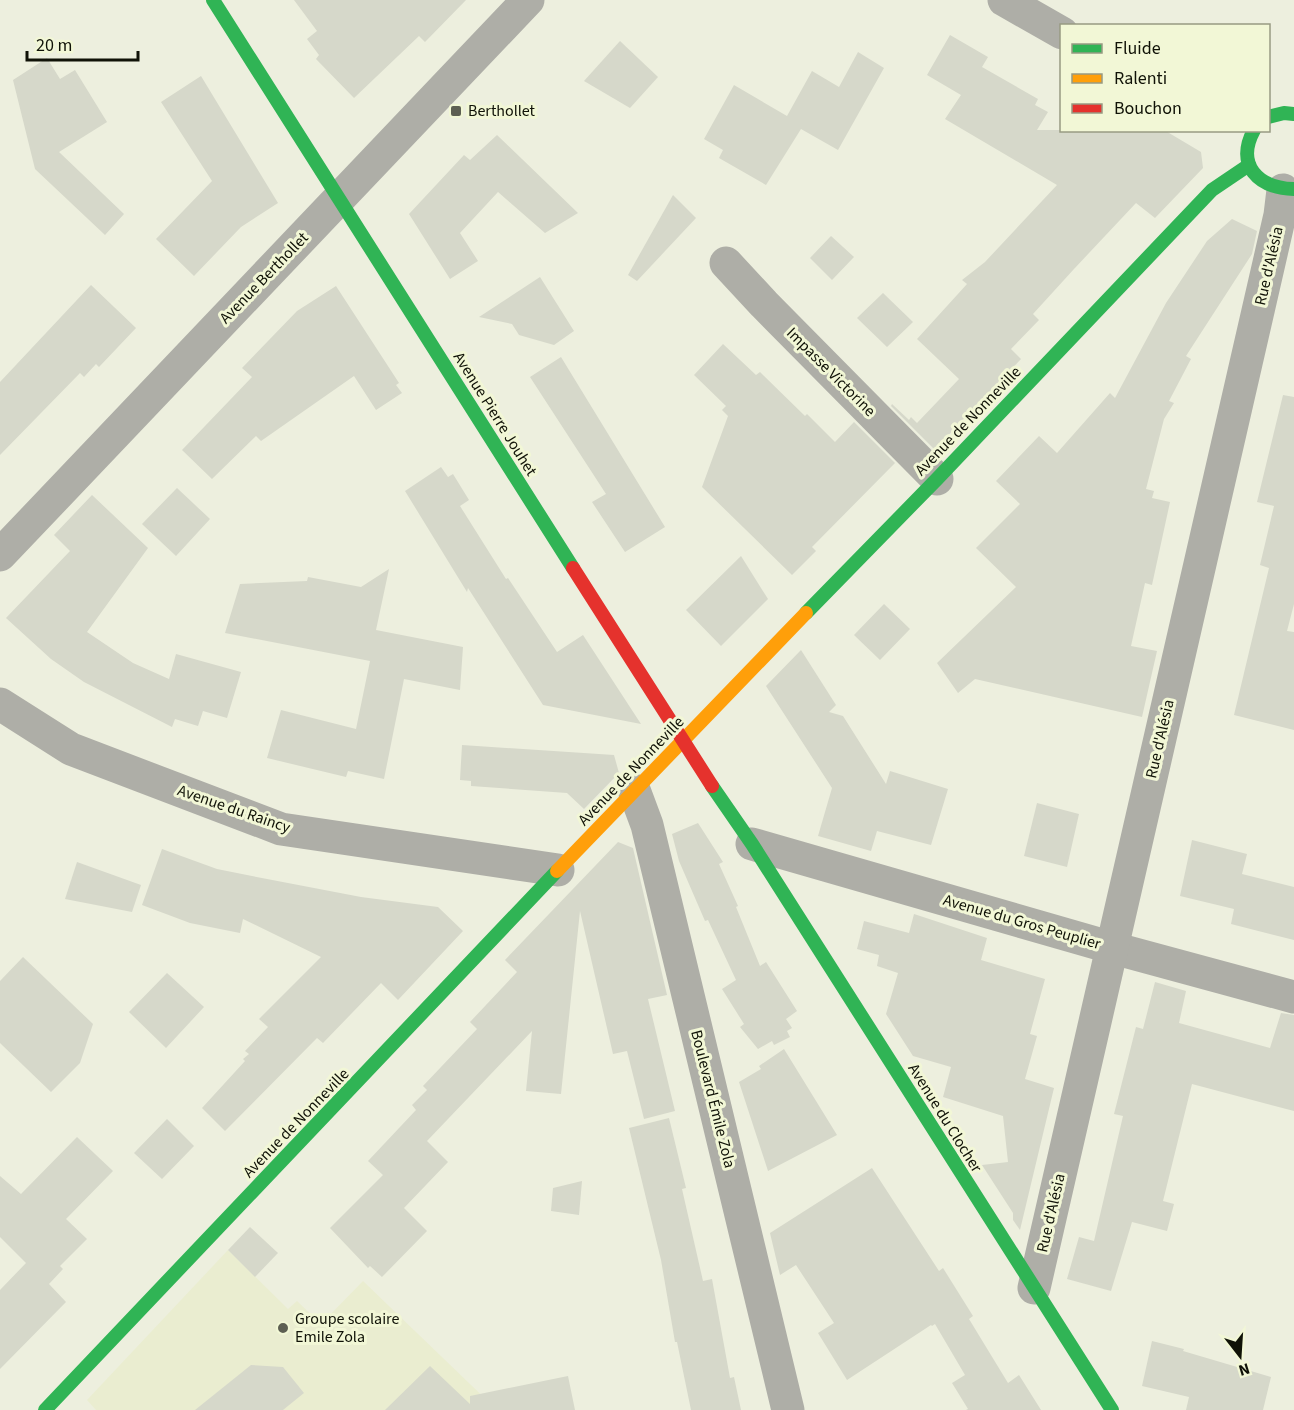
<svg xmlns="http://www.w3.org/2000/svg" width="1294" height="1410" viewBox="0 0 1294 1410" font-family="'Source Sans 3',sans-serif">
<rect width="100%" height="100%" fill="#edefde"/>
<polygon fill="#eaedd0" points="228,1250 288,1309 297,1301 321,1324 363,1281 497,1410 96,1410 87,1400"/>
<g fill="#d6d8ca">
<polygon points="294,0 466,0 425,42 419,36 354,98 316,59 319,55 307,39 317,31"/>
<polygon points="950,35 988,57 982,67 1038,99 1035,105 1048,112 1037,130 1164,130 1201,152 1203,168 1155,218 1136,203 1074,269 1033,314 1039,320 1011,349 1021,359 939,445 942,447 937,452 891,406 892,404 909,420 911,417 917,423 959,379 917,339 967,284 962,280 985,262 1057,185 945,119 961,95 927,75"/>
<polygon points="620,41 658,77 630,108 584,81"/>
<polygon points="858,52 884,68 838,150 801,129 766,185 719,158 723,150 704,139 734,85 787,116 812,71 839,87"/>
<polygon points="47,58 60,79 75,70 107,122 59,152 124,214 105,235 35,169 13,80"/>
<polygon points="201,76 278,203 241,227 194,276 156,239 212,181 161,102"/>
<polygon points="497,135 578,213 545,233 498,192 460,233 478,261 450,279 409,214 464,155 470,160"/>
<polygon points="673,195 696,218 637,281 628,275"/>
<polygon points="1232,219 1257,231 1252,254 1186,356 1191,359 1169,401 1174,403 1164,419 1146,489 1154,491 1152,498 1170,502 1152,585 1145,583 1131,646 1157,651 1142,717 975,679 958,693 937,663 1016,587 976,548 1020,504 996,481 1039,436 1057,453 1110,393 1115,398 1166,303 1207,241"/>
<polygon points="831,236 854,257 832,280 810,258"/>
<polygon points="540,277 574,331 554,345 519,335 512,324 479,317"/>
<polygon points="91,285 136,328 99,367 96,364 84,377 80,373 0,455 0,382"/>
<polygon points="336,286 399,383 396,385 402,393 376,410 354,376 261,441 256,436 212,479 182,450 252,377 242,368 297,311"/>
<polygon points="883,293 913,322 887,347 857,318"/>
<polygon points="723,344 756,375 760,372 805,416 807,414 835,442 854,422 895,463 812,547 816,551 792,575 702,487 728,416 722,410 726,406 694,375"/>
<polygon points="561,357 665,527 625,552 592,502 606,494 530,377"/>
<polygon points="1283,395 1294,397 1294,604 1287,631 1294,632 1294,730 1234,715 1269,568 1260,565 1274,506 1257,502"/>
<polygon points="441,467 448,477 453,474 469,500 460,506 506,579 508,578 557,652 583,635 641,724 543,705 468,588 467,592 405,491"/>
<polygon points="177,488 210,519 176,556 142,524"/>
<polygon points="92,495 148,548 87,632 133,663 169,679 176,654 241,672 227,718 203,711 198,726 175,719 172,727 84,682 51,659 6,618 70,551 54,535"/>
<polygon points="741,556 768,599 721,646 686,610"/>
<polygon points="389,569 376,630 463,647 460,690 404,679 384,779 348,771 346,777 267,758 281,710 356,729 370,661 225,633 240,584 307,581 308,577 361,587"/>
<polygon points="884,604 910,629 880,660 854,635"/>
<polygon points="801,650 836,705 829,712 843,716 886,784 890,771 948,789 931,845 877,831 871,851 818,836 832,788 766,686"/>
<polygon points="462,745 614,755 619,773 584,809 567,793 471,786 471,781 460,780"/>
<polygon points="1037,803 1079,814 1067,867 1024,856"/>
<polygon points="698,823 723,862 719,864 738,906 736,907 760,966 766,962 797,1011 786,1019 792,1028 787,1031 790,1037 774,1045 772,1041 758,1049 740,1027 744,1024 722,989 736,980 708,920 705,921 679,861 672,834"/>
<polygon points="1192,840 1247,854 1242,874 1294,887 1294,940 1231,924 1234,909 1180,896"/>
<polygon points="618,842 633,848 667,995 648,999 675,1111 644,1119 627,1051 613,1054 580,911 561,1094 526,1091 532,1031 427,1141 448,1162 404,1208 427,1231 382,1277 370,1266 368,1268 330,1228 383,1175 368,1161 416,1110 412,1105 427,1090 423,1086 477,1029 470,1022 517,972 505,960"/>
<polygon points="162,849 217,869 252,876 361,897 438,907 463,931 398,1000 381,983 323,1043 317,1038 225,1131 202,1108 245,1061 243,1059 249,1054 245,1051 268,1027 259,1019 321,957 243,919 240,933 190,923 142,905"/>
<polygon points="77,862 141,885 132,912 65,899"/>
<polygon points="914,914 987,938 981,960 1045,979 1030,1034 1037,1036 1025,1079 1054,1088 1020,1230 1013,1220 1013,1213 982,1165 1008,1162 1003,1116 943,1097 951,1067 913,1056 886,1014 898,973 877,966 879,955 857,949 864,921 909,933"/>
<polygon points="23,957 93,1024 80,1063 51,1092 0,1043 0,981"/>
<polygon points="167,973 204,1007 166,1048 129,1012"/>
<polygon points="1155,982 1186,991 1179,1023 1270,1048 1281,1013 1294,1015 1294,1111 1192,1084 1163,1201 1174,1204 1167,1231 1132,1222 1111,1291 1067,1279 1079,1237 1094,1241 1123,1116 1114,1114 1136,1027 1143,1029"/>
<polygon points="784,1049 837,1135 768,1171 739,1082 761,1069 759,1066"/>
<polygon points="669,1118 686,1188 682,1189 703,1281 712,1279 730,1378 734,1377 741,1410 691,1410 677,1342 675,1342 661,1260 629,1128"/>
<polygon points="167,1119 194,1146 162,1179 134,1153"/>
<polygon points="77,1137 113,1171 66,1219 87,1239 60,1266 63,1269 49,1284 66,1302 0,1369 0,1290 26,1263 0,1237 0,1176 21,1194"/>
<polygon points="872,1168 939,1271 943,1268 973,1316 969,1319 1008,1383 1019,1375 1041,1410 966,1410 968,1409 952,1383 965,1375 935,1324 932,1326 931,1325 847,1380 818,1333 834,1323 796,1265 780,1275 770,1233"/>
<polygon points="582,1181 579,1215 551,1211 553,1188"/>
<polygon points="250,1227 278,1253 255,1277 228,1250"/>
<polygon points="1152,1341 1184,1349 1183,1351 1271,1377 1263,1410 1186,1410 1189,1397 1142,1386"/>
<polygon points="251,1365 283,1367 304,1393 283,1410 195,1410"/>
<polygon points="430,1366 470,1404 470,1396 568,1376 575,1410 385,1410"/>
</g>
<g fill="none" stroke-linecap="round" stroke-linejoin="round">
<g stroke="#aeaea7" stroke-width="33">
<polyline points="1004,0 1062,33"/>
<polyline points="726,263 764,304 937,479"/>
<polyline points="0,555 528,0"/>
<polyline points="0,704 71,749 281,829 558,870"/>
<polyline points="634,790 647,825 788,1410"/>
<polyline points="752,844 1113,948 1294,997"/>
<polyline points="1034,1288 1280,215 1283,190"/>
</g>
<g stroke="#30b455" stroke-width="14">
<polyline points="213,0 573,568"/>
<polyline points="1268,117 1284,113 1294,114"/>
<path d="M1254,130C1235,165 1258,188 1294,189"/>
<polyline points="806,613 937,479 1212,190 1249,165"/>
<polyline points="712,786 752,844 1112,1410"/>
<polyline points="45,1410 557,871"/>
</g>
<polyline stroke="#ff9f0a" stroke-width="14" points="557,871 806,613"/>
<polyline stroke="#e5322d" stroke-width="14" points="573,568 712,786"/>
</g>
<g fill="#5d5f52" stroke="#f2f7d6" stroke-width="2">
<rect x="450" y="105" width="12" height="12" rx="3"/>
<circle cx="283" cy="1328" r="6"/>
</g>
<g text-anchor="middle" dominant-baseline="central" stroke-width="6" stroke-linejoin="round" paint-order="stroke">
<g font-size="16" fill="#101207" stroke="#f2f7d6" text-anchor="start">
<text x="468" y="111">Berthollet</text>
<text x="295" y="1319">Groupe scolaire<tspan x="295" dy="18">Emile Zola</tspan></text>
</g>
<g font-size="16" fill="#101207" stroke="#f2f7d6">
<text transform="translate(1269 266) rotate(-77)">Rue d'Alésia</text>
<text transform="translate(264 278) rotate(-46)">Avenue Berthollet</text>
<text transform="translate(831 372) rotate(45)">Impasse Victorine</text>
<text transform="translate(495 414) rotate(58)">Avenue Pierre Jouhet</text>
<text transform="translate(968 421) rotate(-46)">Avenue de Nonneville</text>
<text transform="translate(1160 739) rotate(-77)">Rue d'Alésia</text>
<text transform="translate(631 771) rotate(-46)">Avenue de Nonneville</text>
<text transform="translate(234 809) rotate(19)">Avenue du Raincy</text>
<text transform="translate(1022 922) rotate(16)">Avenue du Gros Peuplier</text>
<text transform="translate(713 1099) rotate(76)">Boulevard Émile Zola</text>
<text transform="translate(945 1118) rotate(58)">Avenue du Clocher</text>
<text transform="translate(296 1123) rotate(-46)">Avenue de Nonneville</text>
<text transform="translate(1051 1213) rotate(-77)">Rue d'Alésia</text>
</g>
</g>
<rect x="1060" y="24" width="210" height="108" fill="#f2f7d6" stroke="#989b83" stroke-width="1.5"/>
<rect x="1072" y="44" width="30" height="9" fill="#30b455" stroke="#989b83" stroke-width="1.5"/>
<text x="1114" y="54" font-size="18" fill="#101207">Fluide</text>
<rect x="1072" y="74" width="30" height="9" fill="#ff9f0a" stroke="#989b83" stroke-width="1.5"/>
<text x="1114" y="84" font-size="18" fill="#101207">Ralenti</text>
<rect x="1072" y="104" width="30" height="9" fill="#e5322d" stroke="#989b83" stroke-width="1.5"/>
<text x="1114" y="114" font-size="18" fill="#101207">Bouchon</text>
<g transform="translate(1240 1356) rotate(163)" stroke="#f2f7d6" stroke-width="4.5" paint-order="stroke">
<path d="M0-4.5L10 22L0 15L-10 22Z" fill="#101207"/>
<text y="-9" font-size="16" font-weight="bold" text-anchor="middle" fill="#101207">N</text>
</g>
<path d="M27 51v9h111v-9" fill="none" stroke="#101207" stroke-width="3"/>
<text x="36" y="51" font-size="18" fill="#101207" stroke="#f2f7d6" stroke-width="4.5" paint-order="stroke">20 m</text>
</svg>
